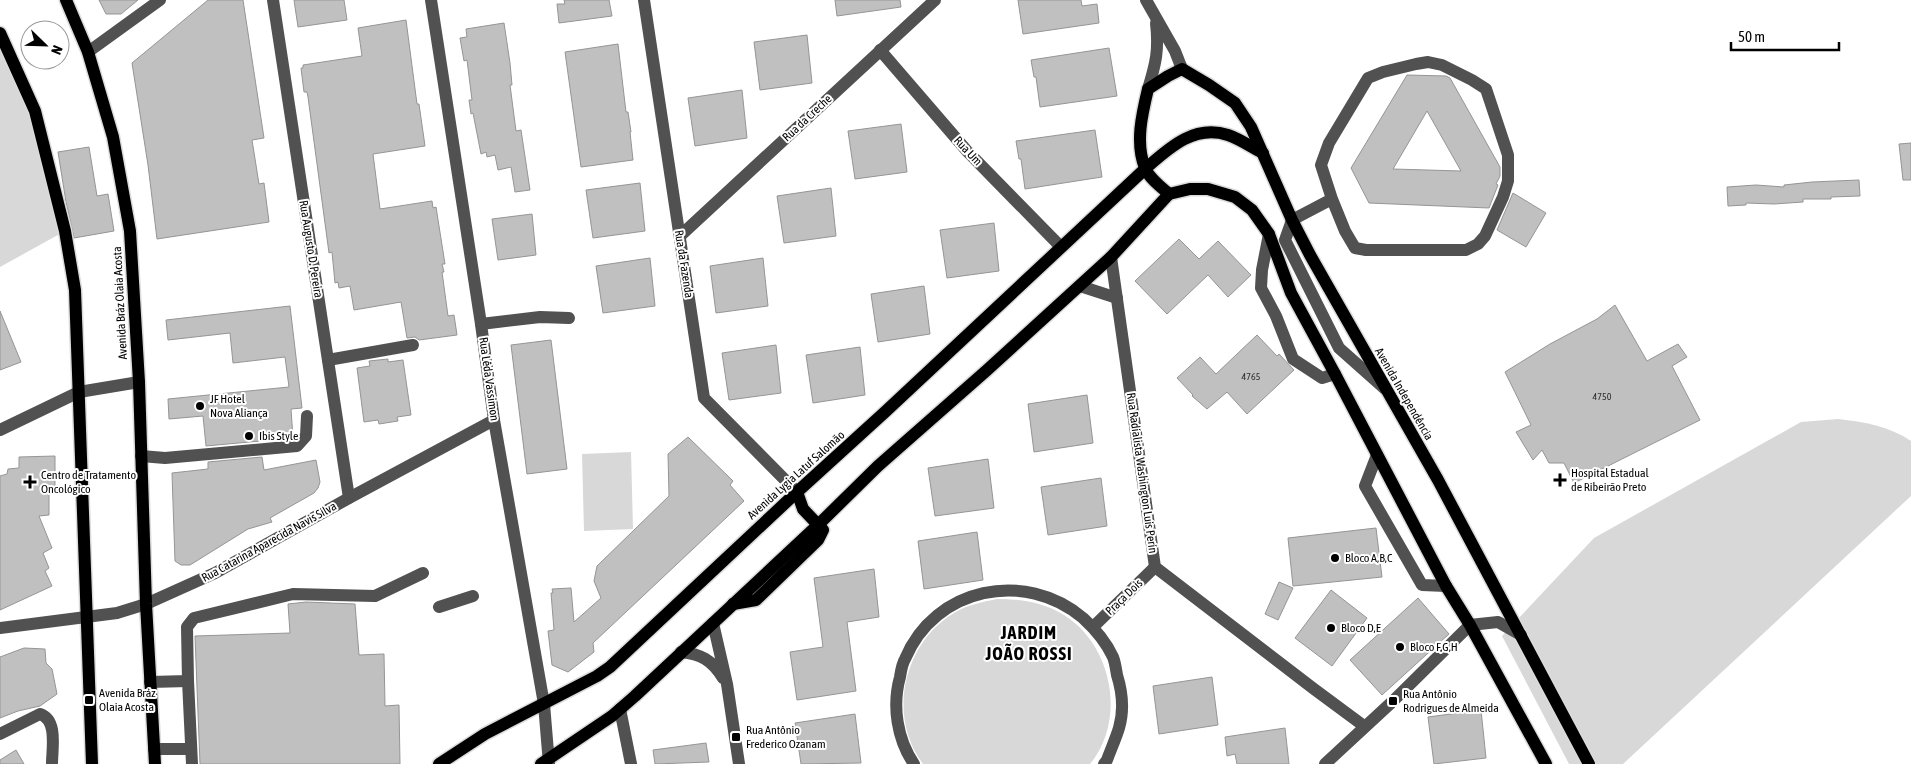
<svg xmlns="http://www.w3.org/2000/svg" width="1911" height="764" viewBox="0 0 1911 764" font-family="'Asap Condensed',sans-serif">
<rect width="100%" height="100%" fill="#fff"/>
<g fill="#d8d8d8">
<polygon points="0,33 35,111 65,231 0,267"/>
<path d="M1838,419C1864,422 1889,426 1911,441V496L1623,764H1569L1502,636L1594,538L1801,422Z"/>
<polygon points="631,452 633,529 584,531 582,454"/>
<path d="M997,599C1021,599 1043,602 1064,615C1112,645 1127,719 1090,764H923C887,717 903,643 954,613C967,605 982,602 997,599Z"/>
</g>
<g fill="#c0c0c0" stroke="#959595" fill-rule="evenodd">
<polygon points="99,0 138,0 121,14 106,14"/>
<polygon points="208,0 243,0 264,138 252,140 259,184 264,183 269,222 157,239 148,165 132,63"/>
<polygon points="294,0 344,0 347,20 298,27"/>
<polygon points="564,0 609,0 612,16 559,23 557,4 565,4"/>
<polygon points="835,0 900,0 901,7 837,16"/>
<polygon points="1018,0 1081,0 1082,6 1097,4 1099,23 1023,34"/>
<polygon points="406,20 417,104 419,104 425,146 373,154 380,209 432,201 433,208 436,207 445,264 442,264 444,272 442,272 448,316 454,315 457,335 419,340 415,337 407,338 401,302 354,310 350,286 339,288 338,282 335,283 332,252 329,253 308,97 307,92 304,92 301,68 303,68 303,65 362,56 358,28"/>
<polygon points="504,23 510,63 512,85 510,85 516,131 521,130 530,190 515,192 511,167 498,170 495,155 487,157 486,152 481,154 473,113 471,114 469,100 472,100 467,60 464,61 460,38 467,37 466,29"/>
<polygon points="807,35 812,83 760,90 754,42"/>
<polygon points="618,44 626,112 628,112 631,132 630,132 633,160 581,167 565,52"/>
<polygon points="1109,48 1117,96 1040,107 1036,77 1034,77 1031,60"/>
<path d="M1407,75L1446,76L1450,78L1500,167V176L1496,184L1498,185L1489,208L1369,203L1351,168ZM1427,111L1461,171L1393,169Z"/>
<polygon points="742,90 747,138 695,146 688,98"/>
<polygon points="901,124 907,172 855,179 848,131"/>
<polygon points="1095,130 1102,177 1025,189 1021,159 1019,159 1016,141"/>
<polygon points="1911,143 1911,180 1903,180 1899,144"/>
<polygon points="89,147 97,196 108,194 114,231 74,238 66,202 58,152"/>
<polygon points="1859,180 1860,196 1831,197 1831,199 1803,199 1803,202 1774,204 1746,203 1746,205 1728,206 1727,187 1756,185 1784,187 1784,185 1812,182"/>
<polygon points="640,183 645,231 593,238 586,190"/>
<polygon points="831,188 836,236 784,243 777,196"/>
<polygon points="1513,193 1546,213 1526,247 1497,230"/>
<polygon points="532,214 536,255 498,260 492,219"/>
<polygon points="994,223 999,271 947,278 940,230"/>
<polygon points="1179,239 1199,259 1218,241 1251,275 1228,297 1208,275 1167,314 1135,281"/>
<polygon points="650,258 655,306 603,313 596,266"/>
<polygon points="763,258 768,306 716,313 710,266"/>
<polygon points="924,286 930,334 878,342 871,294"/>
<polygon points="1615,305 1647,361 1678,344 1687,357 1672,366 1700,420 1574,483 1564,463 1549,463 1542,450 1533,460 1516,432 1531,425 1505,372 1550,344 1597,319"/>
<polygon points="290,306 302,408 291,409 293,438 206,446 203,416 169,419 168,399 289,387 285,357 233,363 230,333 168,340 166,320"/>
<polygon points="0,311 21,362 0,370"/>
<polygon points="1257,335 1277,356 1279,354 1294,370 1247,414 1227,392 1207,409 1192,396 1193,395 1177,378 1200,357 1216,374"/>
<polygon points="551,340 567,469 527,474 511,345"/>
<polygon points="776,345 781,393 729,400 722,353"/>
<polygon points="860,347 865,395 813,403 806,355"/>
<polygon points="388,359 388,362 403,360 411,415 397,417 398,421 379,424 378,420 364,422 357,368 370,366 369,361"/>
<polygon points="1087,395 1093,443 1034,452 1028,404"/>
<polygon points="688,437 733,481 730,485 744,501 593,643 594,652 568,672 552,665 548,631 554,630 551,593 553,593 552,589 571,588 574,622 601,598 594,581 597,566 669,496 668,454"/>
<polygon points="55,456 55,487 49,486 49,515 39,516 52,548 43,553 49,568 45,571 52,586 0,610 0,476 7,474 8,469 19,468 19,457"/>
<polygon points="262,457 264,470 316,460 320,482 318,488 314,493 270,518 272,522 248,529 190,565 181,565 175,561 172,473 208,469 208,462"/>
<polygon points="988,459 994,508 935,516 928,468"/>
<polygon points="1101,478 1107,526 1048,535 1041,487"/>
<polygon points="1376,528 1382,577 1293,586 1288,538"/>
<polygon points="977,532 983,580 924,589 918,541"/>
<polygon points="874,569 879,617 847,622 856,691 797,700 790,652 823,647 814,578"/>
<polygon points="1279,582 1293,588 1278,620 1265,614"/>
<polygon points="1331,590 1367,618 1332,666 1295,638"/>
<polygon points="1418,598 1449,634 1382,695 1350,660"/>
<polygon points="306,602 355,604 359,655 384,654 385,706 399,705 400,764 200,764 195,636 290,633 288,604"/>
<polygon points="24,648 45,649 46,663 52,669 57,694 40,706 18,711 0,718 0,657"/>
<polygon points="1212,677 1218,725 1159,734 1153,686"/>
<polygon points="1481,710 1486,758 1434,764 1428,717"/>
<polygon points="855,714 861,763 801,764 795,723"/>
<polygon points="1285,728 1289,764 1237,764 1235,754 1227,756 1225,737"/>
<polygon points="706,743 709,762 655,764 653,750"/>
<polygon points="16,750 24,764 0,764 0,760"/>
</g>
<g fill="none" stroke-linecap="round" stroke-linejoin="round">
<g stroke="#dbdbdb" stroke-width="15">
<g id="major">
<polyline points="66,0 88,52 113,137 130,231 139,382 146,604 155,764"/>
<polyline points="0,33 35,111 65,231 75,290 92,764"/>
<path d="M1169,194C1161,187 1149,178 1145,168C1135,143 1142,114 1148,89L1168,76L1182,69L1209,85L1235,103L1251,127L1292,220L1310,255L1438,480L1589,764"/>
<polyline points="1169,194 1190,189 1208,189 1235,197 1252,210 1269,234 1291,293 1335,374 1446,586 1470,625 1546,764"/>
<polyline points="733,604 756,600 818,540 823,530 803,509 797,492"/>
<path d="M439,764L485,734L597,676L610,667L797,492L885,412L1145,169C1169,148 1194,124 1228,135C1240,139 1251,147 1263,153"/>
<polyline points="541,764 612,716 635,696 818,525 878,466 986,371 1111,257 1169,194"/>
</g>
</g>
<g stroke="#515151" stroke-width="12">
<polyline points="273,0 349,498"/>
<polyline points="431,0 481,324 494,420 544,704 549,764"/>
<polyline points="644,0 704,398 797,492"/>
<polyline points="1146,0 1175,51 1182,69"/>
<polyline points="880,50 967,151 1061,247"/>
<polyline points="88,52 160,0"/>
<path d="M1148,89C1156,63 1159,50 1156,23"/>
<polyline points="1332,199 1321,165 1329,143 1368,78 1383,72 1416,64 1428,62 1442,65 1472,80 1486,89 1508,155 1508,181 1503,197 1485,236 1478,244 1466,250 1366,250 1355,248 1345,231 1332,199 1292,220 1285,240 1339,348 1384,388"/>
<polyline points="1269,234 1262,270 1261,288 1276,316 1293,359 1322,378 1335,374"/>
<polyline points="680,236 935,0"/>
<polyline points="1111,257 1155,567 1314,689 1364,726"/>
<polyline points="1080,286 1117,298"/>
<polyline points="481,324 540,317 569,318"/>
<polyline points="328,360 413,345"/>
<polyline points="0,430 79,392 139,382"/>
<polyline points="1377,455 1365,486 1422,585 1446,586"/>
<polyline points="141,456 165,458 297,446 306,436 307,416"/>
<polyline points="439,607 473,596"/>
<polyline points="713,623 727,684 739,764"/>
<polyline points="1093,627 1155,567"/>
<polyline points="0,628 117,613 146,604 215,573 349,498 494,420"/>
<path d="M681,652C701,654 712,660 723,678"/>
<polyline points="188,681 192,764"/>
<polyline points="150,682 188,681 187,627 194,618 293,594 375,596 423,573"/>
<polyline points="620,709 631,764"/>
<path d="M0,734L40,714C58,720 52,748 52,764"/>
<polyline points="154,749 191,749"/>
<path d="M914,764C897,739 892,706 900,677C901,671 902,664 905,659C935,587 1025,569 1083,618C1094,628 1106,642 1113,657C1115,662 1116,669 1117,675C1122,691 1124,711 1119,728C1116,738 1111,749 1107,760L1104,764"/>
<polyline points="1325,764 1393,701 1470,625 1498,622 1521,635"/>
</g>
<use href="#major" stroke="#000" stroke-width="12"/>
</g>
<g fill="#000" stroke="#fff" stroke-width="2">
<circle cx="200" cy="406" r="5"/>
<circle cx="249" cy="436" r="5"/>
<path d="M1557.5 472.5h5v5h5v5h-5v5h-5v-5h-5v-5h5z"/>
<path d="M27.5 474.5h5v5h5v5h-5v5h-5v-5h-5v-5h5z"/>
<circle cx="1335" cy="558" r="5"/>
<circle cx="1331" cy="628" r="5"/>
<circle cx="1400" cy="647" r="5"/>
<rect x="84" y="695" width="10" height="10" rx="2.5"/>
<rect x="1388" y="696" width="10" height="10" rx="2.5"/>
<rect x="731" y="732" width="10" height="10" rx="2.5"/>
</g>
<g text-anchor="middle" dominant-baseline="central" stroke-width="4" stroke-linejoin="round" paint-order="stroke">
<g font-size="10" fill="#303030">
<text x="1251" y="376">4765</text>
<text x="1602" y="396">4750</text>
</g>
<g font-size="12" fill="#000" stroke="#fff">
<text transform="translate(807 118) rotate(-43)">Rua da Creche</text>
<text transform="translate(968 151) rotate(47)">Rua Um</text>
<text transform="translate(311 249) rotate(81)">Rua Augusto D. Pereira</text>
<text transform="translate(684 264) rotate(81)">Rua da Fazenda</text>
<text transform="translate(120 303) rotate(-93)">Avenida Bráz Olaia Acosta</text>
<text transform="translate(489 379) rotate(82)">Rua Lêda Vassimon</text>
<text transform="translate(1404 394) rotate(60)">Avenida Independência</text>
<text transform="translate(1142 473) rotate(82)">Rua Radialista Washington Luis Perin</text>
<text transform="translate(796 475) rotate(-42)">Avenida Lygia Latuf Salomão</text>
<text transform="translate(269 542) rotate(-29)">Rua Catarina Aparecida Navis Silva</text>
<text transform="translate(1124 597) rotate(-44)">Praça Dois</text>
</g>
<g font-size="12" fill="#000" stroke="#fff" text-anchor="start">
<text x="210" y="399">JF Hotel<tspan x="210" dy="14">Nova Aliança</tspan></text>
<text x="259" y="436">Ibis Style</text>
<text x="1571" y="473">Hospital Estadual<tspan x="1571" dy="14">de Ribeirão Preto</tspan></text>
<text x="41" y="475">Centro de Tratamento<tspan x="41" dy="14">Oncológico</tspan></text>
<text x="1345" y="558">Bloco A,B,C</text>
<text x="1341" y="628">Bloco D,E</text>
<text x="1410" y="647">Bloco F,G,H</text>
<text x="99" y="693">Avenida Bráz<tspan x="99" dy="14">Olaia Acosta</tspan></text>
<text x="1403" y="694">Rua Antônio<tspan x="1403" dy="14">Rodrigues de Almeida</tspan></text>
<text x="746" y="730">Rua Antônio<tspan x="746" dy="14">Frederico Ozanam</tspan></text>
</g>
<g font-size="18" font-weight="bold" letter-spacing="1" fill="#000" stroke="#fff">
<text x="1029" y="632">JARDIM<tspan x="1029" dy="21">JOÃO ROSSI</tspan></text>
</g>
</g>
<g transform="translate(45 45) rotate(113)"><circle r="24" fill="#ffffff" stroke="#999999"/>
<path d="M0-4L9 19L0 12L-9 19Z" fill="#000000"/>
<text y="-8" font-size="14" font-weight="bold" text-anchor="middle" fill="#000000">N</text>
</g>
<path d="M1731 42v8h108v-8" fill="none" stroke="#000000" stroke-width="2.5"/>
<text x="1738" y="42" font-size="15" fill="#000000" stroke="#ffffff" stroke-width="4" paint-order="stroke">50 m</text>
</svg>
